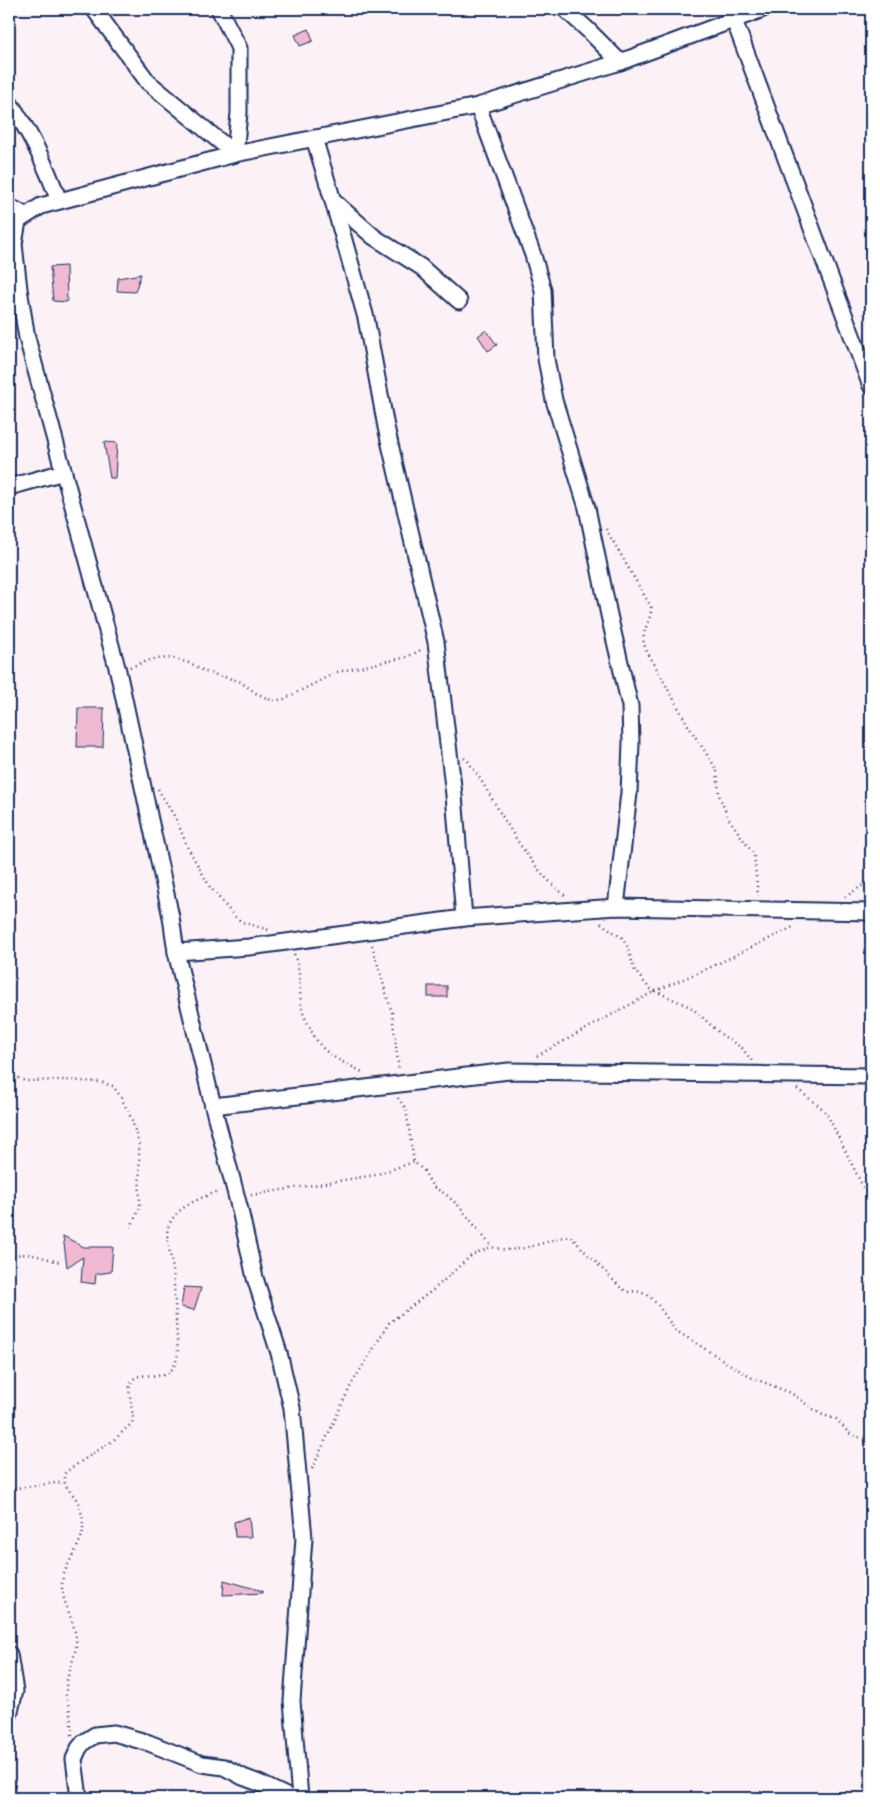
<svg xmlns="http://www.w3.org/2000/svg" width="880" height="1807" viewBox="0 0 880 1807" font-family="Delius,sans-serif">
<rect width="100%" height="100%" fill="#fcf1f6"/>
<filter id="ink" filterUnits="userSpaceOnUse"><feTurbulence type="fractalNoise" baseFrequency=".02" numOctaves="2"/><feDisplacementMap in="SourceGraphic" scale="10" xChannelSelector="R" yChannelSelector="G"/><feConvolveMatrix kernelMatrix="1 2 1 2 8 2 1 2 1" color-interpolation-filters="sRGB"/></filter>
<g filter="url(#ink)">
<g fill="#efb9d2" stroke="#1b2f5e">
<polygon points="309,29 313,41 300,46 295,35"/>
<polygon points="66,266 67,302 53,301 50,267"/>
<polygon points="141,274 135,292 117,291 118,278"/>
<polygon points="486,330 497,345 488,351 478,336"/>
<polygon points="104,442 117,443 115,478 110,478"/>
<polygon points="78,708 104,708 103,747 77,747"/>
<rect x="428" y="986" width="19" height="11"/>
<polygon points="63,1236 84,1247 113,1247 111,1272 96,1274 95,1284 81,1282 83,1257 67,1267"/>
<polygon points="184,1287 201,1288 194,1310 181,1307"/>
<polygon points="249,1517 251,1537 235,1537 234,1522"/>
<polygon points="224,1580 263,1591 263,1593 223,1595"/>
</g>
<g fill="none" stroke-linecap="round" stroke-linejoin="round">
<g stroke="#1b2f5e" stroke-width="19">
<g id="street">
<polyline points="94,9 148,82 235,154"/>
<polyline points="219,9 239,48 239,113 235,154"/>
<polyline points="565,9 588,30 620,62"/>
<polyline points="734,20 871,386"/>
<path d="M9,102C31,133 46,165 59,201"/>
<polyline points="478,106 533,255 543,290 546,359 554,400 587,508 609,615 630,706 631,743 629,793 616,907"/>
<polyline points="314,138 333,201 366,318 386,427 436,642 454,795 464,918"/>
<polyline points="333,201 374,237 421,267 459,301"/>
<polyline points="9,209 14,209 25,215"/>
<polyline points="9,487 64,472"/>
<polyline points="176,952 249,947 464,918 616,907 871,912"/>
<polyline points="213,1106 509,1071 871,1076"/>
<polyline points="9,1654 15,1691 9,1715"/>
<polyline points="79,1798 74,1759 79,1748 84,1742 95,1735 114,1733 149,1743 202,1764 224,1767 243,1777 259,1783 286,1796"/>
<polyline points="300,1798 292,1701 304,1538 292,1408 279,1353 255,1278 240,1210 213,1106 176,952 171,917 118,671 27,338 19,289 14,244 18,221 41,206 235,154 478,106 620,62 763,9"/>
</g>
</g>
<g stroke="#1b2f5e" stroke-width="2.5" stroke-dasharray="1 4" stroke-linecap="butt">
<path d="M606,529L651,607C652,620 641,631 644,644C645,647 647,652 649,655L689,727L717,770L719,795L722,803L729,819L754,855L758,896"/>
<polyline points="130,667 153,659 172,658 192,664 206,672 239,681 256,693 273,701 284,699 337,672 407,657 423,649"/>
<path d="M464,758L468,761L475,771C503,814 525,865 567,897"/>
<polyline points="158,789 176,819 188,848 210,887 234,916 242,922 269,930"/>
<polyline points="845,897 871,880"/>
<polyline points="601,923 622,938 627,946 635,971 649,988 692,1008 722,1035 742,1048 752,1061"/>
<polyline points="372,945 392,1013 399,1071"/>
<path d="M294,954C301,971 299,987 301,1004C302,1012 306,1020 309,1026C323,1057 337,1058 364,1073"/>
<polyline points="537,1056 653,992 709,968 795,926"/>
<polyline points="9,1074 25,1081 62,1080 100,1082 113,1086 121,1097 132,1120 139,1144 140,1207 131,1227"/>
<polyline points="797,1089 823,1109 829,1118 871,1203"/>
<path d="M398,1098L406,1109L414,1162L424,1171L433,1187L444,1193L459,1206L492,1247C518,1256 545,1240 570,1236L620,1287L627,1292L637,1291L648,1295L658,1305L675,1330L750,1377L791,1393L820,1414L836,1419L849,1433L856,1437L871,1438"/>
<polyline points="251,1195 375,1175 414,1162"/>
<path d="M9,1258C23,1249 44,1258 59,1262"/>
<polyline points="312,1469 351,1385 389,1323 433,1290 472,1255 492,1247"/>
<polyline points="9,1489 63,1482"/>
<path d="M72,1735C71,1726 71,1717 69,1708C68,1702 65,1696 66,1690C66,1672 78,1655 76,1638C74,1619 61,1601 62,1583C64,1563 84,1544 83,1526C83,1520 81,1510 79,1504C73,1491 63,1490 64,1474L71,1468L114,1440L132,1423L133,1418L129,1389C135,1358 172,1397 178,1352C176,1325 175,1297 173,1270C172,1260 165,1237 168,1228C174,1207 202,1197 220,1191"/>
</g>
<use href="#street" stroke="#fff" stroke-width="15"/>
</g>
</g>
<rect width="880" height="1807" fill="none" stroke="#fff" stroke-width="30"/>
<rect x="15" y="15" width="850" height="1777" fill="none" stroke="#1b2f5e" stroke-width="2" filter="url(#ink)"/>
</svg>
